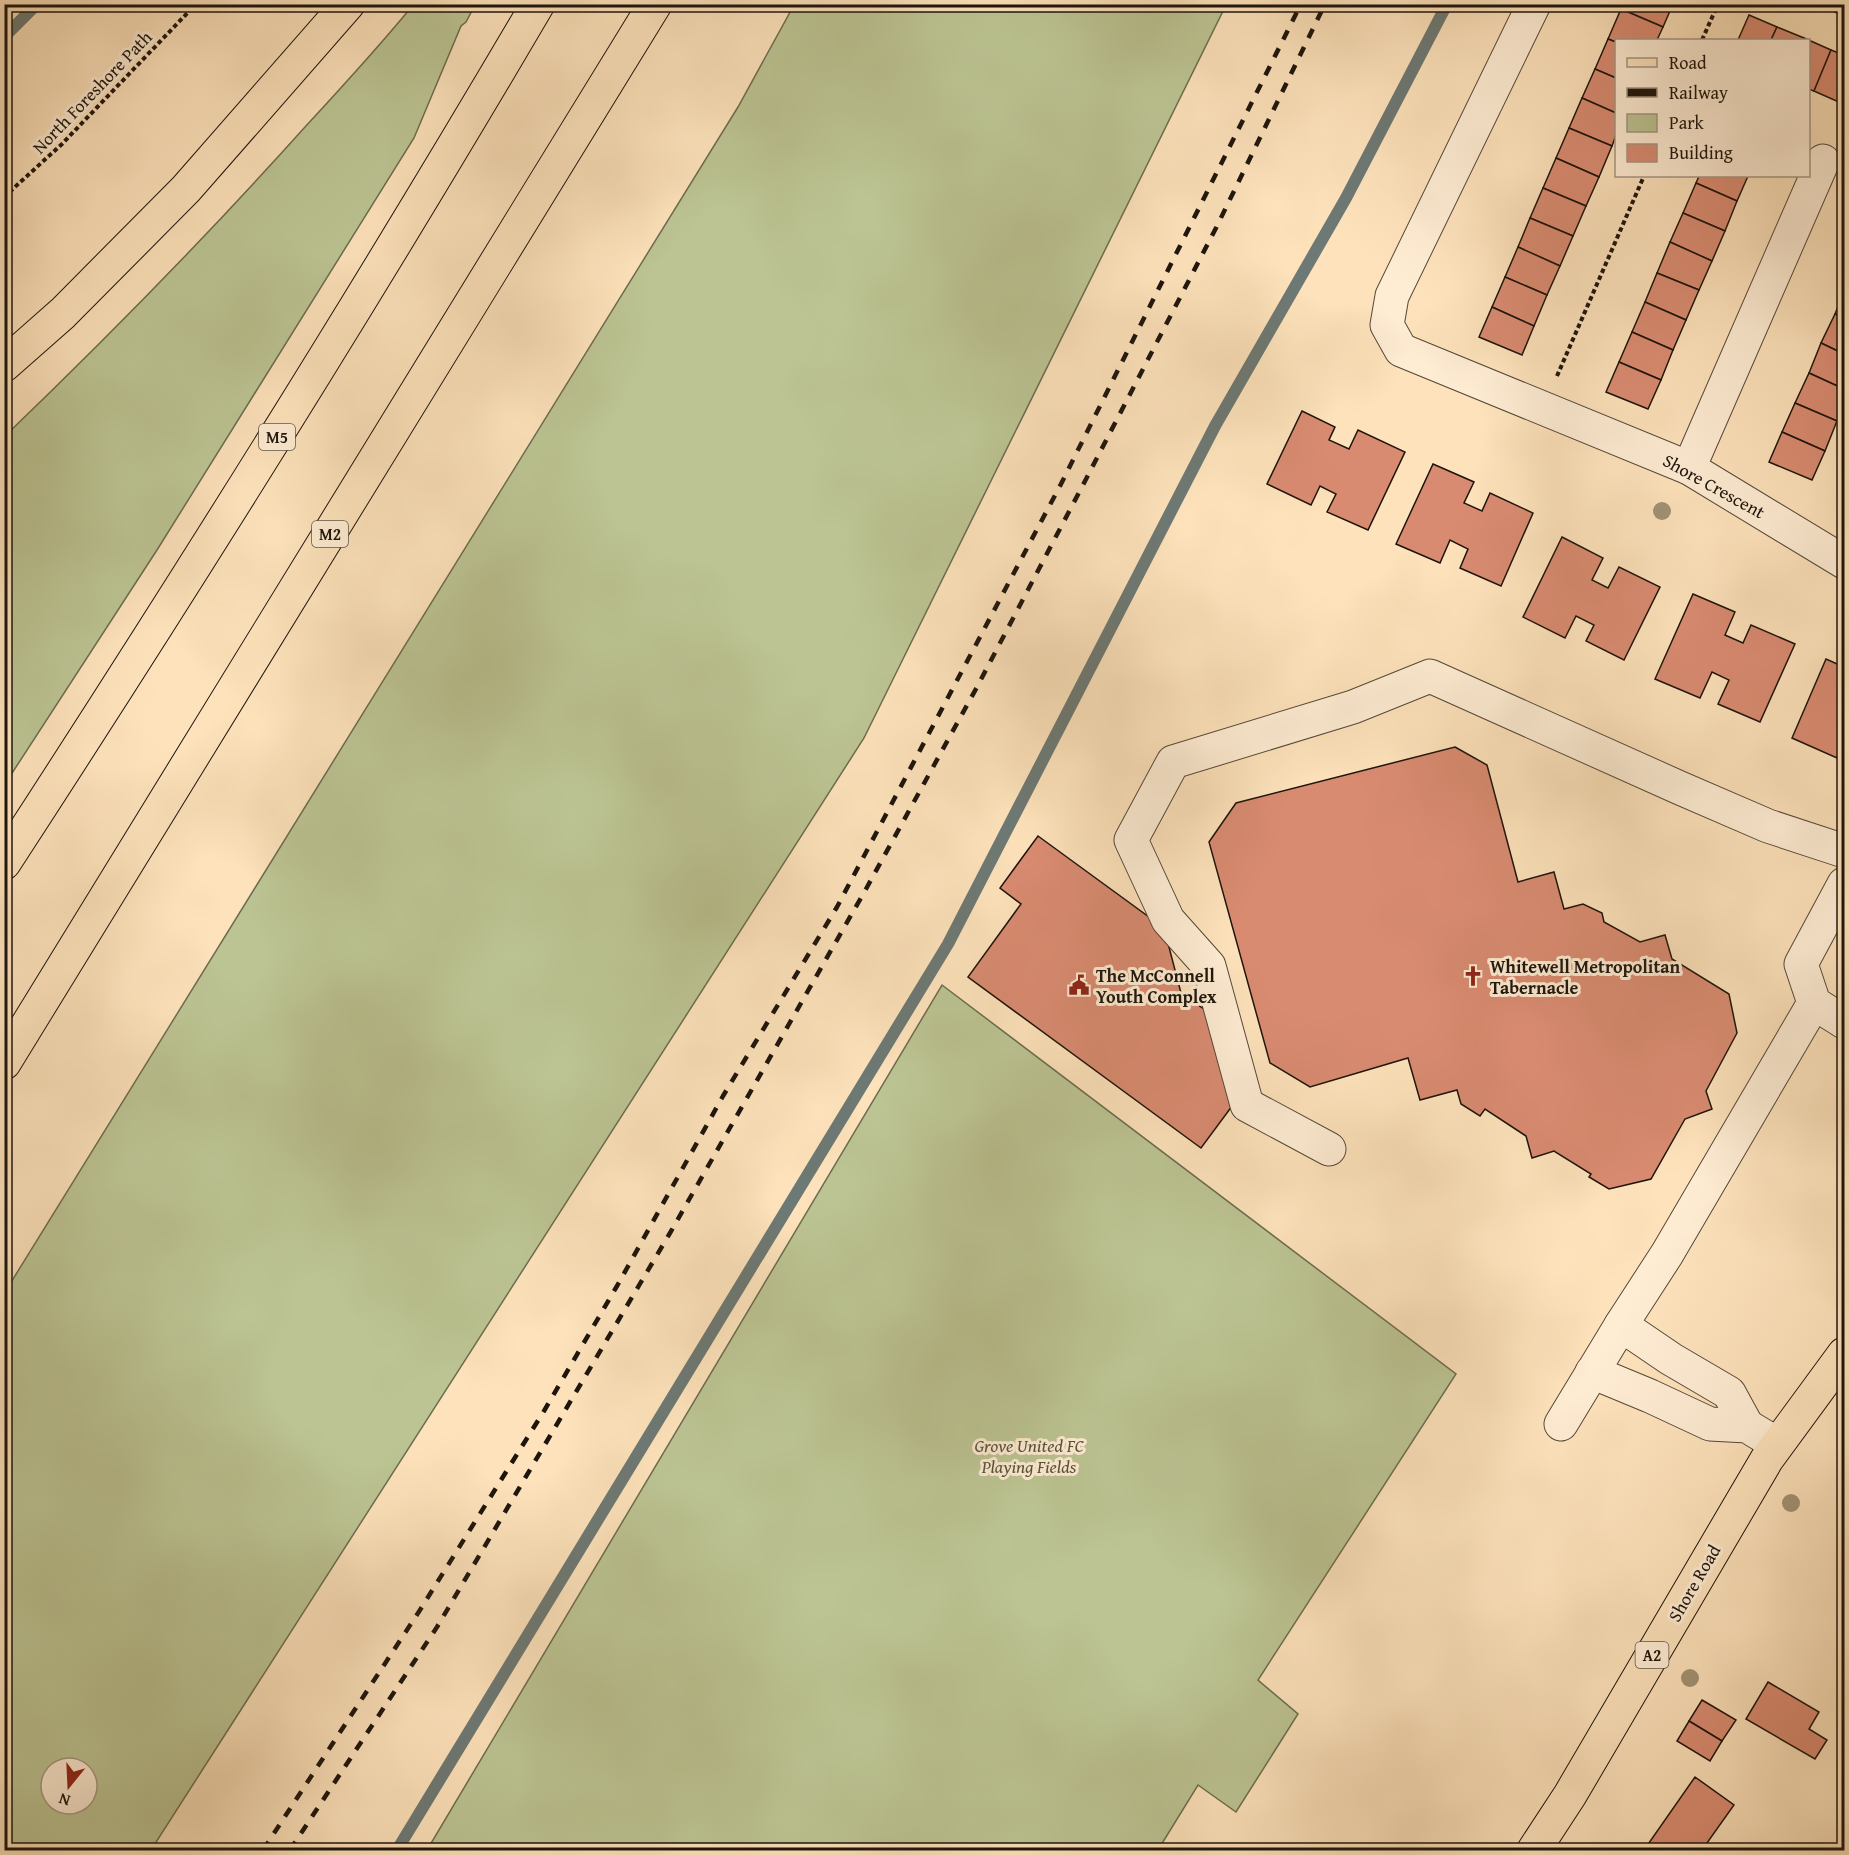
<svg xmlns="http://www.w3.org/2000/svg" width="1849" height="1855" viewBox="0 0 1849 1855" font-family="'Gentium Book Plus',serif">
<rect width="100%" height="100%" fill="#fde2bb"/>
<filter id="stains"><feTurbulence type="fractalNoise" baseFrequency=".00333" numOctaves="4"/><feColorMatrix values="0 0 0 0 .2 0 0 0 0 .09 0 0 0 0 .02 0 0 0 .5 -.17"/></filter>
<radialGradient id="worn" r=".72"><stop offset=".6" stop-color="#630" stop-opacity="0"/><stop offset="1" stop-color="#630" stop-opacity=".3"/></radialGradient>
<g fill="#bcc493" stroke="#6c6c50" stroke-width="1.5" fill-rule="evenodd">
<path d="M413,5H475L466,22L461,26L414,138L157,550L5,784V436C108,337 209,234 305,127C342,87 379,47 413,5Z"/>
<path d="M794,5H1226L864,738L151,1850H5V1292L738,107ZM51,1768H87V1804H51Z"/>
<polygon points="942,985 1456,1374 1258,1680 1298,1714 1236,1812 1198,1785 1158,1850 427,1850"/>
</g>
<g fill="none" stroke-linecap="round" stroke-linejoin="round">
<g stroke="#6d7974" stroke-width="12">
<polyline points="4,37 37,4"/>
<polyline points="397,1850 948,944 1215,426 1346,198 1447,4"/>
</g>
</g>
<g fill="#d98b71" stroke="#1d140c" stroke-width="1.5">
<polygon points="1623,4 1673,4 1663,27 1621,9"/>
<polygon points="1621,9 1663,27 1657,40 1616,40 1616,42 1608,39"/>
<polygon points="1749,15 1777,27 1771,40 1738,40"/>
<polygon points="1777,27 1804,38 1803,40 1771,40"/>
<polygon points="1804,38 1831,50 1814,91 1808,89 1808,40 1803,40"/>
<polygon points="1608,39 1616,42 1616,78 1595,69"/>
<polygon points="1831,50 1844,55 1844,95 1841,103 1814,91"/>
<polygon points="1595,69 1616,78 1616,113 1582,98"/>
<polygon points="1582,98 1616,113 1616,135 1612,146 1569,128"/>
<polygon points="1569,128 1612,146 1599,177 1556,158"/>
<polygon points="1556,158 1599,177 1586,206 1543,188"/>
<polygon points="1699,176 1748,176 1737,201 1696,183"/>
<polygon points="1696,183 1737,201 1725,231 1683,213"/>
<polygon points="1543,188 1586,206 1573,236 1530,218"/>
<polygon points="1683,213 1725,231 1712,261 1670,242"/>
<polygon points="1530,218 1573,236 1560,266 1518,247"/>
<polygon points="1670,242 1712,261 1699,290 1657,273"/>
<polygon points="1518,247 1560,266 1547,295 1505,277"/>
<polygon points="1657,273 1699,290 1686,320 1645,302"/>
<polygon points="1505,277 1547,295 1534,326 1492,307"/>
<polygon points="1844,291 1844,318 1835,314"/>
<polygon points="1645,302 1686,320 1673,350 1632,332"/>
<polygon points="1492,307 1534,326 1522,355 1479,337"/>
<polygon points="1835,314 1844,318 1844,354 1821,343"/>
<polygon points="1632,332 1673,350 1661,380 1619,362"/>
<polygon points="1821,343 1844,354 1844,389 1809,373"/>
<polygon points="1619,362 1661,380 1648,409 1606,392"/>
<polygon points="1809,373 1844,389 1844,406 1837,421 1795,403"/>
<polygon points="1795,403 1837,421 1825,451 1782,432"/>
<polygon points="1302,411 1335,427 1329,440 1349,449 1358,430 1405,452 1368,530 1327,512 1336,494 1320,486 1311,505 1267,484"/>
<polygon points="1782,432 1825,451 1812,480 1769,462"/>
<polygon points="1433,464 1474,482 1464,503 1482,511 1490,493 1533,513 1501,586 1460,568 1468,549 1450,540 1440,563 1396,544"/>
<polygon points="1562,537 1603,558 1592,580 1608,588 1619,567 1660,587 1624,660 1586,641 1594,625 1576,616 1565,638 1523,617"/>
<polygon points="1693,594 1735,612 1725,635 1743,643 1751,625 1795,644 1760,722 1718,704 1729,680 1712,672 1700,698 1655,679"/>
<polygon points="1826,659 1844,667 1844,739 1837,758 1792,738"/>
<polygon points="1455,747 1487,765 1518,882 1554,872 1564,909 1583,904 1602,913 1604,922 1640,942 1665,935 1672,959 1729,994 1737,1033 1706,1091 1712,1109 1685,1119 1651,1179 1609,1189 1589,1177 1591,1174 1554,1151 1532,1158 1526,1136 1485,1109 1480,1116 1461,1104 1457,1090 1420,1100 1408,1058 1310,1087 1270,1063 1209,842 1236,803"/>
<polygon points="1038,836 1164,928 1181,993 1208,1012 1238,1098 1201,1148 968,977 1021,904 1000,888"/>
<polygon points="1768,1682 1819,1712 1809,1729 1827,1740 1815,1759 1746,1719"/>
<polygon points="1702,1700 1736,1720 1722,1741 1689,1721"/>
<polygon points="1689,1721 1722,1741 1710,1761 1677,1741"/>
<polygon points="1695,1777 1734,1805 1702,1850 1644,1850"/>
</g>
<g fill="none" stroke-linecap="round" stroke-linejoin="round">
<g stroke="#554838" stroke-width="35">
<g id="minor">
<polyline points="1534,4 1392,296 1387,325 1401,350 1689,468 1844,562"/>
<polyline points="1689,468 1823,161"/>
<polyline points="1844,884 1801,964 1814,1003 1844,1022"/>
<polyline points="1329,1149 1247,1105 1209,966 1168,920 1131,840 1173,762 1353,707 1430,676 1680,788 1768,826 1844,851"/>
<polyline points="1621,1325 1671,1359 1729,1393 1747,1426"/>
<polyline points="1592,1372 1650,1396 1710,1424 1747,1426 1777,1444"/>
<polyline points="1561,1424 1621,1325 1667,1254 1814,1003"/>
</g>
</g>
<g stroke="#1d140c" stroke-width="35">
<polyline id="major" points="1534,1850 1570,1795 1767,1459 1844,1354"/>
</g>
<g stroke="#1d140c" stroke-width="35">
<g id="highway">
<polyline points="4,365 63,313 186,189 348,4"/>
<path d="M4,863C188,580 367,295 538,4"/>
<polyline points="4,1063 655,4"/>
</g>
</g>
<g stroke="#1d140c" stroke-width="4" stroke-dasharray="4.5 3" stroke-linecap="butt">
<polyline points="1821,4 1844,15"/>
<polyline points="1702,40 1718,4"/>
<polyline points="4,197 62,144 196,4"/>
<polyline points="1557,376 1644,176"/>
</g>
<use href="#minor" stroke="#feecd3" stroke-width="33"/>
<use href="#major" stroke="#fde2bb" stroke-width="33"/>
<use href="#highway" stroke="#fde2bb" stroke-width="33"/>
<g stroke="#1d140c" stroke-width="4.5" stroke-dasharray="10 10" stroke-linecap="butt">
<polyline points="263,1850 420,1610 544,1411 617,1286 723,1096 837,907 1061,484 1301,4"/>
<polyline points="290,1850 437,1627 670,1233 866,889 977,687 1084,483 1216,228 1325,4"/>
</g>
</g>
<g fill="#a19375">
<circle cx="1662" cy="511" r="9"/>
<circle cx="1791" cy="1503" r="9"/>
<circle cx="1690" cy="1678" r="9"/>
</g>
<defs>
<g id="church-bare" transform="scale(1.62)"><path d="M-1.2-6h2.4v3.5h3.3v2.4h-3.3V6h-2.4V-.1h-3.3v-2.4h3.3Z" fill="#8f2418" stroke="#feecd3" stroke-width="2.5" paint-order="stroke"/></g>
<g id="civic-bare" transform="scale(1.62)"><path d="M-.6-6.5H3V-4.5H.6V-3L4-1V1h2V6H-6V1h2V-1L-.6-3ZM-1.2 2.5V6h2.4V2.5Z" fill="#8f2418" stroke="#feecd3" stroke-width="2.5" paint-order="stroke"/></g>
</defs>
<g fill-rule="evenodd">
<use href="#church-bare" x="1473" y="976"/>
<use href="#civic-bare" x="1079" y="985"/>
</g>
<g text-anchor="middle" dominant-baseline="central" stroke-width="6" stroke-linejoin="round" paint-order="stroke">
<g fill="#feecd3" stroke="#605548" stroke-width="1.5">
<rect x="259" y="424" width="36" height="26" rx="4.5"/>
<rect x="312" y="521" width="36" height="26" rx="4.5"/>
<rect x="1635.5" y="1642" width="33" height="26" rx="4.5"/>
</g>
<g font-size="16" font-weight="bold" fill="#1d140c">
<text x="277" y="437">M5</text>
<text x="330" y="534">M2</text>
<text x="1652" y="1655">A2</text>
</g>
<g font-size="18" fill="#1d140c" stroke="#feecd3">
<text transform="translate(92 92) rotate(-46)">North Foreshore Path</text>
<text transform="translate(1714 486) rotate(29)">Shore Crescent</text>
<text transform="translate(1694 1583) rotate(-60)">Shore Road</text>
</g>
<g font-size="18" font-weight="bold" fill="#1d140c" stroke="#feecd3" text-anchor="start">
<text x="1490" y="966">Whitewell Metropolitan<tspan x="1490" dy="21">Tabernacle</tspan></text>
<text x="1096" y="975">The McConnell<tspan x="1096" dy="21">Youth Complex</tspan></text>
</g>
<g font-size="18" font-style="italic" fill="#55523b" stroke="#feecd3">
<text x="1029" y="1445">Grove United FC<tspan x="1029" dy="21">Playing Fields</tspan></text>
</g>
</g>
<rect width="1849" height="1855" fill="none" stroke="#fde2bb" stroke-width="24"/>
<rect x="6" y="6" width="1837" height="1843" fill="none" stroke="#1d140c" stroke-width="3"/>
<rect x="12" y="12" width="1825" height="1831" fill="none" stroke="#1d140c" stroke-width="1.5"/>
<rect x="1615" y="39" width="195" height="138" fill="#feecd3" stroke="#a49683" stroke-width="1.5"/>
<rect x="1627" y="58" width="30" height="9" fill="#fde2bb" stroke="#a49683" stroke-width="1.5"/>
<text x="1669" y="69" font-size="18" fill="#1d140c">Road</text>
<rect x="1627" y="88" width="30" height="9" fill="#1d140c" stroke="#a49683" stroke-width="1.5"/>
<text x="1669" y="99" font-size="18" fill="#1d140c">Railway</text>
<rect x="1627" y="114" width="30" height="18" fill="#bcc493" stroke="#a49683" stroke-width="1.5"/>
<text x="1669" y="129" font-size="18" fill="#1d140c">Park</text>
<rect x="1627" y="144" width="30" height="18" fill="#d98b71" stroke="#a49683" stroke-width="1.5"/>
<text x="1669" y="159" font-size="18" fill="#1d140c">Building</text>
<g transform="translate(69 1786) rotate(198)"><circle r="28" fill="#feecd3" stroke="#a49683" stroke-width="1.5"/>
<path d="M0-4.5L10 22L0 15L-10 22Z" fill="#8f2418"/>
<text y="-9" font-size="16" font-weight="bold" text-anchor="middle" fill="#1d140c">N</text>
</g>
<rect width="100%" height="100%" filter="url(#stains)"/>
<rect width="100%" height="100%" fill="url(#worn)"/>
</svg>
